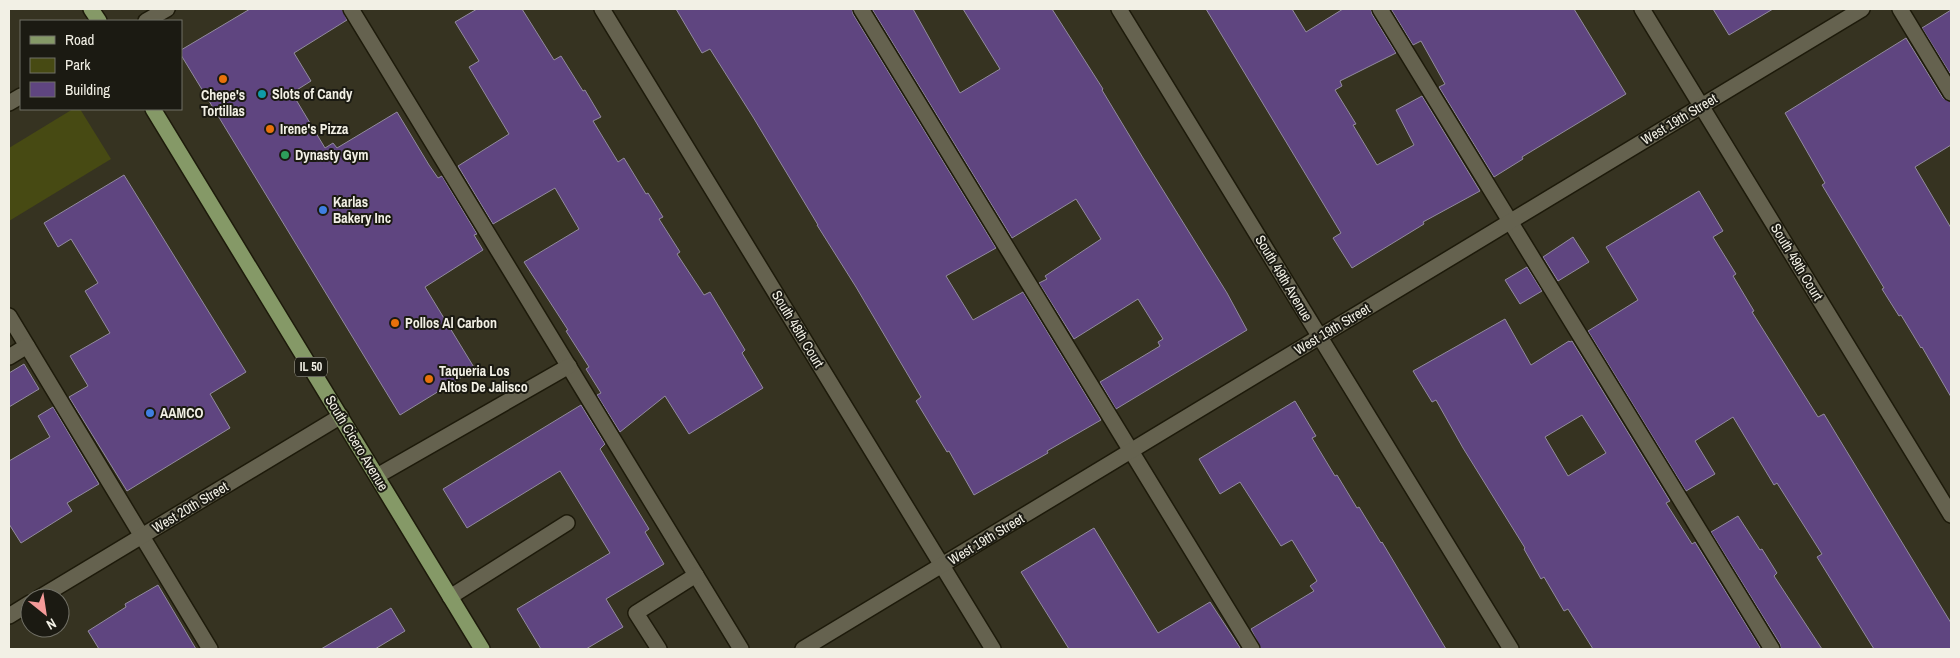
<svg xmlns="http://www.w3.org/2000/svg" width="1960" height="658" viewBox="0 0 1960 658" font-family="'Archivo Narrow',sans-serif">
<rect width="100%" height="100%" fill="#363321"/>
<polygon fill="#474a13" points="73,109 80,109 111,159 9,221 9,148"/>
<g fill="#5f4580" stroke="#928b9e" fill-rule="evenodd">
<polygon points="250,9 342,9 347,20 294,53 311,81 292,93 325,148 333,143 337,148 397,112 429,165 438,178 442,176 477,234 474,235 483,250 425,287 475,369 400,415 181,55 181,50"/>
<polygon points="477,9 522,9 554,60 561,56 583,91 585,90 601,117 593,121 618,162 624,158 646,194 648,193 663,217 659,219 680,252 677,254 704,295 710,292 745,350 742,353 763,388 689,434 665,396 620,432 597,395 601,393 586,369 589,367 566,331 568,330 524,262 579,229 555,188 493,224 458,166 509,134 469,67 479,61 455,22"/>
<polygon points="676,9 852,9 853,14 996,248 946,276 973,320 1023,292 1101,420 1047,451 1048,453 974,495 949,451 947,452 916,401 921,397 856,287 817,225 818,225 753,117 710,49 702,53"/>
<polygon points="872,9 913,9 960,93 1000,69 963,9 1052,9 1103,89 1102,90 1143,158 1227,293 1247,330 1116,409 1100,382 1160,346 1158,342 1163,339 1138,299 1074,339 1039,283 1047,279 1045,276 1101,239 1076,199 1012,238"/>
<polygon points="1206,9 1292,9 1306,32 1343,9 1371,9 1372,14 1396,53 1340,81 1342,86 1335,90 1356,124 1353,125 1377,165 1414,145 1396,110 1422,96 1480,191 1423,222 1424,224 1352,268 1333,238 1341,233"/>
<polygon points="1391,9 1574,9 1626,94 1522,157 1523,159 1494,177 1439,87 1445,84 1421,41 1413,45"/>
<polygon points="1713,9 1773,9 1729,35"/>
<polygon points="1951,10 1951,75 1922,28"/>
<polygon points="1906,38 1943,98 1951,102 1951,145 1915,167 1951,228 1951,397 1922,347 1921,348 1901,315 1899,316 1882,289 1884,288 1822,185 1825,183 1785,113"/>
<polygon points="124,175 246,372 210,394 230,428 127,491 69,397 88,386 70,356 110,333 85,291 98,283 71,239 58,247 44,223"/>
<polygon points="1699,191 1723,231 1713,237 1736,274 1733,276 1754,311 1752,312 1818,417 1824,414 1951,623 1951,649 1874,649 1817,557 1822,554 1777,483 1774,485 1733,417 1695,441 1715,474 1686,491 1588,331 1638,300 1606,247"/>
<polygon points="1573,237 1589,262 1558,281 1543,257"/>
<polygon points="1527,267 1542,291 1520,304 1505,280"/>
<path d="M1505,319L1531,365L1569,341L1570,342L1572,341L1670,501L1666,503L1692,544L1695,542L1761,649H1593L1568,609L1564,611L1544,577L1541,579L1524,549L1525,548L1463,448L1436,400L1432,402L1413,371ZM1582,415L1606,453L1568,476L1545,437Z"/>
<polygon points="24,364 39,389 9,407 9,373"/>
<polygon points="1295,401 1316,436 1312,438 1335,476 1337,475 1357,508 1359,507 1381,543 1382,542 1446,649 1261,649 1251,629 1314,591 1310,586 1317,581 1292,540 1281,546 1240,482 1220,494 1199,459"/>
<polygon points="581,405 605,444 600,449 649,529 645,532 664,564 606,599 623,627 586,649 541,649 517,609 610,553 560,471 467,528 443,489"/>
<polygon points="53,407 99,484 67,503 72,511 21,543 9,524 9,461 50,437 38,416"/>
<polygon points="1738,516 1760,550 1762,549 1777,573 1774,576 1822,649 1781,649 1780,644 1711,532"/>
<polygon points="1094,528 1158,633 1210,602 1241,649 1069,649 1021,572"/>
<polygon points="158,585 196,649 99,649 88,631 126,607 125,604"/>
<polygon points="391,608 405,631 375,649 321,649"/>
</g>
<g fill="none" stroke-linecap="round" stroke-linejoin="round">
<g stroke="#1d1a0a" stroke-width="18">
<g id="lane">
<polyline points="351,9 741,649"/>
<polyline points="861,9 1252,649"/>
<polyline points="1380,9 1772,649"/>
<polyline points="1900,9 1951,93"/>
<polyline points="9,316 210,649"/>
<polyline points="9,357 27,346"/>
<polyline points="377,476 569,366"/>
<polyline points="450,597 567,523"/>
<polyline points="659,649 636,613 696,575"/>
</g>
</g>
<g stroke="#1d1a0a" stroke-width="18">
<g id="street">
<polyline points="602,9 993,649"/>
<polyline points="1119,9 1511,649"/>
<polyline points="1642,9 1951,515"/>
<polyline points="146,21 167,9"/>
<polyline points="9,103 21,96"/>
<polyline points="39,598 341,416"/>
<polyline points="9,616 30,603"/>
<polyline points="803,649 1862,9"/>
</g>
</g>
<g stroke="#1d1a0a" stroke-width="18">
<g id="primary">
<polyline points="91,9 99,21"/>
<polyline points="153,109 482,649"/>
</g>
</g>
<use href="#lane" stroke="#65624f" stroke-width="15"/>
<use href="#street" stroke="#65624f" stroke-width="15"/>
<use href="#primary" stroke="#859967" stroke-width="15"/>
</g>
<g fill="#e8710a" stroke="#1b1a12" stroke-width="2">
<circle cx="223" cy="79" r="5"/>
<circle cx="270" cy="129" r="5"/>
<circle cx="395" cy="323" r="5"/>
<circle cx="429" cy="379" r="5"/>
</g>
<circle fill="#0f9aa8" stroke="#1b1a12" stroke-width="2" cx="262" cy="94" r="5"/>
<circle fill="#2e9e5b" stroke="#1b1a12" stroke-width="2" cx="285" cy="155" r="5"/>
<g fill="#3f7fe0" stroke="#1b1a12" stroke-width="2">
<circle cx="323" cy="210" r="5"/>
<circle cx="150" cy="413" r="5"/>
</g>
<g text-anchor="middle" dominant-baseline="central" stroke-width="4" stroke-linejoin="round" paint-order="stroke">
<rect fill="#1b1a12" stroke="#b2b0a6" stroke-width="1" x="295" y="357.5" width="32" height="19" rx="4"/>
<g font-size="12" font-weight="bold" fill="#f2f0e5">
<text x="311" y="367">IL 50</text>
</g>
<g font-size="14" font-weight="bold" fill="#f2f0e5" stroke="#1b1a12" text-anchor="start">
<text x="272" y="94">Slots of Candy</text>
<text x="223" y="95" text-anchor="middle">Chepe's<tspan x="223" dy="16">Tortillas</tspan></text>
<text x="280" y="129">Irene's Pizza</text>
<text x="295" y="155">Dynasty Gym</text>
<text x="333" y="202">Karlas<tspan x="333" dy="16">Bakery Inc</tspan></text>
<text x="405" y="323">Pollos Al Carbon</text>
<text x="439" y="371">Taqueria Los<tspan x="439" dy="16">Altos De Jalisco</tspan></text>
<text x="160" y="413">AAMCO</text>
</g>
<g font-size="14" fill="#f2f0e5" stroke="#1b1a12">
<text transform="translate(1679 119) rotate(-31)">West 19th Street</text>
<text transform="translate(1797 262) rotate(59)">South 49th Court</text>
<text transform="translate(1284 278) rotate(59)">South 49th Avenue</text>
<text transform="translate(798 329) rotate(59)">South 48th Court</text>
<text transform="translate(1332 329) rotate(-31)">West 19th Street</text>
<text transform="translate(357 443) rotate(59)">South Cicero Avenue</text>
<text transform="translate(190 507) rotate(-31)">West 20th Street</text>
<text transform="translate(986 539) rotate(-31)">West 19th Street</text>
</g>
</g>
<rect width="1960" height="658" fill="none" stroke="#f2f0e5" stroke-width="20"/>
<rect x="20" y="20" width="162" height="90" fill="#1b1a12" stroke="#717066"/>
<rect x="30" y="36" width="25" height="8" fill="#859967" stroke="#717066"/>
<text x="65" y="45" font-size="15" fill="#f2f0e5">Road</text>
<rect x="30" y="58" width="25" height="15" fill="#474a13" stroke="#717066"/>
<text x="65" y="70" font-size="15" fill="#f2f0e5">Park</text>
<rect x="30" y="82" width="25" height="15" fill="#5f4580" stroke="#717066"/>
<text x="65" y="95" font-size="15" fill="#f2f0e5">Building</text>
<g transform="translate(45 613) rotate(150)"><circle r="24" fill="#1b1a12" stroke="#717066"/>
<path d="M0-4L9 19L0 12L-9 19Z" fill="#f59b99"/>
<text y="-8" font-size="14" font-weight="bold" text-anchor="middle" fill="#f2f0e5">N</text>
</g>
</svg>
